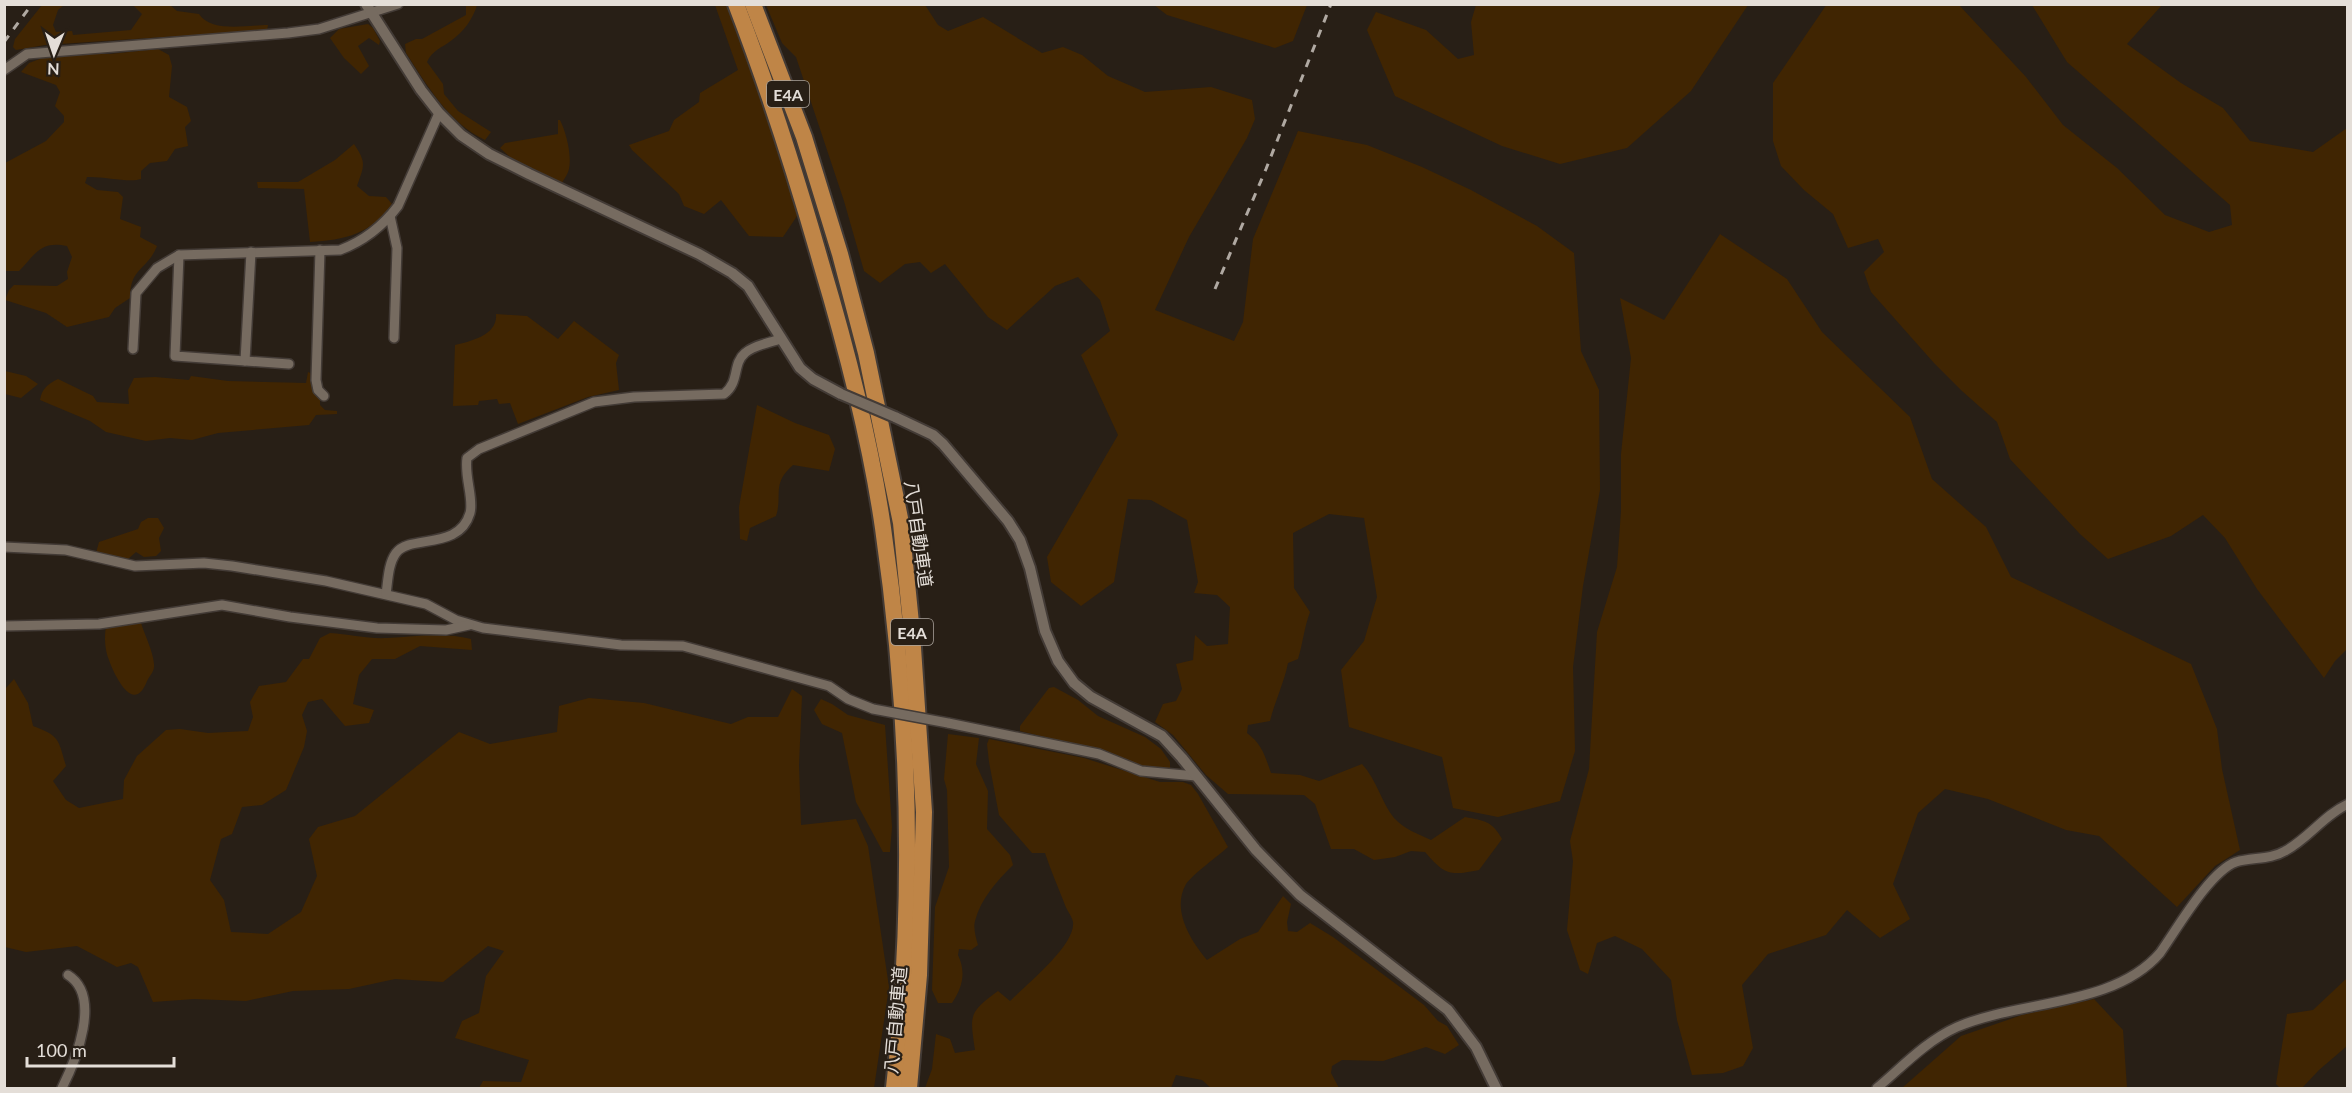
<svg xmlns="http://www.w3.org/2000/svg" width="2352" height="1093" viewBox="0 0 2352 1093" font-family="Lato,'Noto Sans JP',sans-serif">
<rect width="100%" height="100%" fill="#281f16"/>
<g fill="#402502">
<polygon points="1827,4 1959,5 2026,77 2063,125 2117,168 2165,215 2209,232 2232,225 2230,205 2067,62 2032,5 2162,5 2127,44 2181,83 2223,108 2250,141 2313,152 2347,128 2348,648 2335,661 2324,678 2257,589 2225,538 2203,515 2171,536 2108,559 2080,534 2010,459 1997,422 1962,391 1934,363 1871,292 1864,272 1884,252 1878,239 1848,248 1833,214 1804,190 1781,166 1773,141 1773,83"/>
<path d="M42,5H64L58,10L53,25L56,32L72,31L73,35L131,30L142,14L133,5H170L177,11L199,14C211,33 248,25 268,25L267,30L45,45L16,50L13,47L15,39Z"/>
<path d="M466,5H477C473,19 464,31 452,40C442,48 432,50 427,62L443,84L444,94L458,111L491,132L485,140C449,123 427,85 406,53L405,44L416,39H422L466,15Z"/>
<polygon points="715,5 726,5 764,105 799,213 783,237 749,236 721,200 704,214 684,206 679,194 632,150 629,145 669,131 674,120 699,102 700,93 738,70"/>
<path d="M766,5H925L938,25L948,31L983,17L1042,53L1063,47L1082,55L1108,76L1145,92L1211,87L1252,100L1255,119L1247,138L1189,237L1155,310L1234,341L1243,322L1253,239L1298,131L1367,145L1422,167L1471,190L1537,226L1574,253L1581,351L1599,390L1600,490L1583,586L1573,667L1575,751L1560,801L1498,817L1453,808L1442,757L1349,727L1341,670L1364,641L1377,597L1364,518L1329,514L1293,533L1294,588L1310,612C1304,628 1303,643 1298,659L1288,663C1284,683 1275,701 1270,721L1248,725L1247,733C1262,744 1265,756 1271,773L1300,775L1319,781L1362,764C1377,780 1381,802 1394,818C1404,829 1418,834 1431,840L1465,817C1485,821 1492,821 1502,839L1479,870C1449,876 1445,875 1425,852L1411,851L1395,857L1374,860L1354,849H1331L1315,804L1304,795L1228,794L1206,775L1173,735L1155,722L1163,704L1176,701L1182,689L1176,664L1193,660L1195,635L1207,646L1228,644L1230,607L1217,595L1194,593L1198,582L1187,520L1151,500L1128,499L1114,582L1081,606L1051,582L1047,557L1118,435L1081,355L1110,331L1100,300L1078,277L1055,286L1007,330L988,317L945,264L931,273L920,262L905,264L880,283L864,271L844,201L796,57L782,43Z"/>
<polygon points="1154,5 1307,5 1293,41 1275,48 1167,15"/>
<polygon points="1476,5 1476,4 1748,5 1691,91 1627,148 1560,164 1502,146 1395,96 1367,30 1376,12 1426,30 1458,59 1474,55 1471,22"/>
<polygon points="368,24 373,28 380,41 379,45 369,38 358,46 369,66 361,74 344,58 330,38 339,29"/>
<path d="M158,49L169,55L172,66L169,97L187,107L191,121L185,127L188,146L175,149L167,161L150,163L141,171V179C129,183 103,176 87,177L85,183L97,190L118,192L123,197L120,219L141,227L140,237L157,246C147,271 130,267 130,298L115,308L109,317L67,327L46,313L5,300L9,290L14,285L57,286L68,279L67,272L72,257L67,246C40,240 35,255 19,271H5V163L46,141L64,122V116L55,106L60,92L56,85L21,72L29,63L53,54H110Z"/>
<path d="M558,120H560C566,132 572,155 569,169C568,174 564,179 562,183L510,157L500,148L505,143L558,134Z"/>
<path d="M354,144C367,163 364,166 357,186L369,196L386,197L392,204C371,234 345,240 310,242L304,189L258,188L257,182H298L335,160Z"/>
<polygon points="1720,234 1787,279 1822,332 1910,417 1932,479 1986,527 2011,577 2191,664 2217,729 2222,769 2240,850 2215,866 2177,907 2099,836 2066,830 1988,799 1945,789 1918,813 1893,884 1910,919 1880,938 1847,910 1826,935 1768,954 1742,985 1753,1048 1743,1066 1723,1073 1692,1075 1677,1020 1671,980 1642,949 1615,936 1597,943 1588,974 1580,970 1567,930 1573,861 1570,841 1589,769 1597,632 1617,567 1621,511 1621,454 1631,358 1620,298 1664,320"/>
<path d="M496,314L527,316L558,339L574,321L619,355L616,363L619,390L588,397L518,424L510,403L499,404L497,399L479,401L478,405L453,406L455,345C471,341 498,335 496,314Z"/>
<polygon points="5,371 26,376 38,384 21,398 5,394"/>
<path d="M308,372L312,374L320,397V405L325,410L337,411V414L316,415L309,425L218,433L192,440L170,438L146,441L106,432L90,421L40,400C42,388 48,384 58,379L93,396L97,402L129,404L128,390L134,378L155,377L189,380L191,376L228,381L306,383Z"/>
<path d="M757,405L795,423L829,435L835,449L829,471L793,465C771,484 783,495 776,516L750,528L747,541L740,539L739,507Z"/>
<polygon points="148,518 158,518 164,528 159,538 161,551 156,556 144,557 136,552 128,559 96,553 99,542 138,529 141,522"/>
<path d="M141,623C145,636 153,651 154,664C155,671 150,675 147,681C134,715 115,677 109,660C105,651 104,637 106,627Z"/>
<path d="M330,633C348,634 368,639 387,638C416,637 443,632 471,639L472,650L420,646L395,659H372L359,675L353,704L374,710L369,723L345,726L322,699L308,702L302,715L307,731L304,747L286,790L262,805L242,807L232,834L221,839L210,880L224,900L231,932L268,934L301,912L317,876L309,839L318,827L355,816L459,732L490,744L557,732L559,706L589,698L644,703L731,724L748,717H778L792,689L802,696L799,765L801,825L856,819L868,846L889,987L874,1088H479L483,1081L521,1082L529,1060L455,1038L462,1021L479,1013L486,976L504,951L488,946L443,982L395,979L349,989L293,991L246,1001L194,999L153,1002L138,967L131,963L117,967L77,946L26,952L5,947L4,695L6,688L14,679L28,703L33,726C60,736 58,739 66,766L53,781L66,800L79,808L123,799L124,780L137,756L166,730L180,729L208,733L248,731L253,717L250,702L259,686L286,682L303,659H309L320,638Z"/>
<polygon points="1054,687 1078,700 1098,716 1145,737 1161,749 1170,762 1170,768 1144,768 1099,750 1020,731 1020,726 1049,688"/>
<polygon points="821,699 832,704 848,715 885,725 892,827 890,852 883,852 856,802 842,733 822,724 814,710"/>
<path d="M948,734L979,738L976,764L988,791L987,829L1010,855L1013,865C997,881 981,898 975,921C973,928 976,938 978,945L971,950L959,949L958,955C966,972 963,987 952,1003H938L932,990L935,907L949,867L947,790L944,779Z"/>
<path d="M989,739L1084,758L1160,782H1183L1191,785L1198,794L1228,847C1218,856 1193,874 1186,884C1171,910 1191,941 1207,960L1240,939L1258,932L1283,896L1291,904L1287,922L1288,931L1297,932L1310,923L1333,937L1424,1005L1438,1021L1447,1026L1459,1045L1445,1054L1426,1047L1383,1061L1342,1060L1332,1066L1331,1073L1339,1088H1211L1202,1080L1176,1075L1171,1088H925L932,1069L936,1034L950,1039L955,1053L975,1050C970,1015 968,1013 998,991L1010,1001C1026,985 1076,945 1073,922C1072,916 1067,911 1065,905C1058,887 1051,871 1045,853H1032L999,815L989,762L987,744Z"/>
<polygon points="2347,978 2347,1046 2319,1070 2302,1088 2280,1088 2276,1084 2287,1014 2313,1010"/>
<polygon points="2094,999 2123,1030 2127,1088 1902,1088 1961,1036 2022,1015"/>
</g>
<g fill="none" stroke-linecap="round" stroke-linejoin="round">
<g stroke="#433b36" stroke-width="12">
<g id="minor">
<polyline points="4,70 27,54 288,33 319,29 398,4"/>
<polyline points="390,216 397,248 394,338"/>
<polyline points="320,250 316,380 318,390 324,396"/>
<polyline points="179,255 175,356 289,364"/>
<path d="M133,349L136,293L157,268L179,255L340,250C364,241 382,227 398,206L439,113"/>
<polyline points="245,361 251,252"/>
<polyline points="4,547 66,550 135,566 204,563 232,566 326,581 426,604 456,620 483,628 621,645 683,646 829,686 848,699 873,709"/>
<path d="M386,594C388,581 388,564 396,553C410,534 459,551 470,513C474,499 464,476 467,458L479,449L594,402L634,397L724,394C740,382 732,364 745,353C754,345 769,343 780,339"/>
<polyline points="4,626 99,624 222,605 290,617 377,628 446,630 469,625"/>
<polyline points="948,723 1099,754 1141,771 1196,776"/>
<path d="M62,1088C76,1060 102,996 68,975"/>
<path d="M1877,1088C1902,1067 1926,1041 1957,1027C2019,1000 2114,1007 2160,953C2177,929 2210,871 2236,862C2253,857 2270,860 2285,851C2308,839 2324,815 2348,804"/>
</g>
</g>
<g stroke="#433b36" stroke-width="14">
<g id="tertiary">
<polyline points="366,4 421,90 439,113 461,135 489,154 529,174 699,254 732,273 748,286 800,368 813,379 841,394"/>
<polyline points="895,417 933,435 943,444 1008,521 1020,540 1030,568 1045,631 1058,661 1074,683 1091,697 1162,736 1182,758 1256,850 1300,895 1448,1010 1476,1047 1496,1088"/>
</g>
</g>
<g stroke="#433b36" stroke-width="20">
<g id="motorway">
<path d="M736,4C769,90 796,175 821,263C847,350 870,438 883,528C910,714 915,903 894,1088"/>
<polyline points="753,4 804,137 840,254 866,353 901,523 912,633 924,812 919,975 909,1088"/>
</g>
</g>
<use href="#minor" stroke="#766b60" stroke-width="9"/>
<use href="#tertiary" stroke="#766b60" stroke-width="10"/>
<use href="#motorway" stroke="#bf8547" stroke-width="16"/>
<g stroke="#b0a9a2" stroke-width="3" stroke-dasharray="8 8" stroke-linecap="butt">
<polyline points="4,42 32,4"/>
<polyline points="1215,289 1266,169 1331,4"/>
</g>
<g stroke="#433b36" stroke-width="12" stroke-linecap="butt">
<polyline id="minor-bridge" points="873,709 948,723"/>
</g>
<g stroke="#433b36" stroke-width="14" stroke-linecap="butt">
<polyline id="tertiary-bridge" points="841,394 895,417"/>
</g>
<use href="#minor-bridge" stroke="#766b60" stroke-width="9"/>
<use href="#tertiary-bridge" stroke="#766b60" stroke-width="10"/>
</g>
<g text-anchor="middle" dominant-baseline="central" stroke-width="4.5" stroke-linejoin="round" paint-order="stroke">
<g fill="#281f16" stroke="#aca59e" stroke-width="1.5">
<rect x="767" y="81" width="42" height="26" rx="4.5"/>
<rect x="891" y="619" width="42" height="26" rx="4.5"/>
</g>
<g font-size="16" font-weight="bold" fill="#e4ded8">
<text x="788" y="94">E4A</text>
<text x="912" y="632">E4A</text>
</g>
<g font-size="18" fill="#e4ded8" stroke="#281f16">
<text transform="translate(919 534) rotate(82)">八戸自動車道</text>
<text transform="translate(895 1020) rotate(-85)">八戸自動車道</text>
</g>
</g>
<rect width="2352" height="1093" fill="none" stroke="#e4ded8" stroke-width="12"/>
<g transform="translate(54 54) rotate(182)" stroke="#281f16" stroke-width="4.5" paint-order="stroke">
<path d="M0-4.5L10 22L0 15L-10 22Z" fill="#e4ded8"/>
<text y="-9" font-size="16" font-weight="bold" text-anchor="middle" fill="#e4ded8">N</text>
</g>
<path d="M27 1057v9h147v-9" fill="none" stroke="#e4ded8" stroke-width="3"/>
<text x="36" y="1057" font-size="18" fill="#e4ded8" stroke="#281f16" stroke-width="4.5" paint-order="stroke">100 m</text>
</svg>
